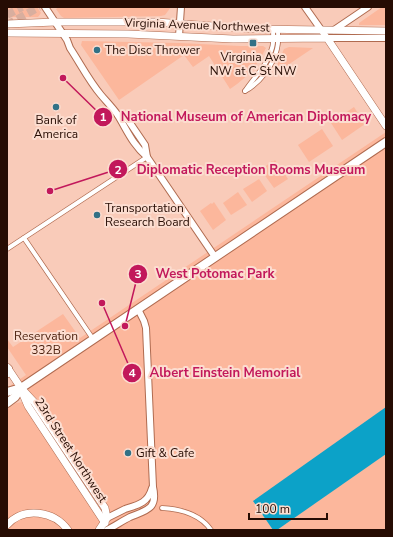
<svg xmlns="http://www.w3.org/2000/svg" width="393" height="537" viewBox="0 0 393 537" font-family="'Nunito Sans',sans-serif">
<rect width="100%" height="100%" fill="#f9cbb9"/>
<g fill="#fcb79c">
<polygon points="7,7 37,7 41,13 38,17 7,17"/>
<polygon points="59,7 171,7 165,15 161,16 64,18 61,16 56,9"/>
<polygon points="382,7 386,7 386,25 359,25 359,23"/>
<path d="M82,41L180,43L240,46H263L266,48C257,66 247,78 230,89L209,56L193,67L184,55L119,100L81,45Z"/>
<polygon points="289,47 313,48 273,75 284,49"/>
<polygon points="354,107 365,124 342,140 331,123"/>
<polygon points="322,129 333,146 309,162 298,145"/>
<polygon points="386,132 386,530 7,530 7,409 16,403 23,402 11,385 26,375 7,347 7,339 13,347 63,314 80,338"/>
<polygon points="275,160 288,179 274,188 261,170 272,161 273,162"/>
<polygon points="259,179 267,191 252,202 243,189"/>
<polygon points="238,192 247,205 231,215 223,203"/>
<polygon points="214,202 226,220 213,230 200,211 211,203 212,204"/>
</g>
<polygon fill="#0ca2c8" points="386,407 386,454 277,530 273,530 253,501"/>
<g fill="none" stroke-linecap="round" stroke-linejoin="round">
<g stroke="#d9ae9e" stroke-width="8" stroke-dasharray="8 4" stroke-linecap="butt">
<polyline points="7,15 22,7"/>
<polyline points="7,25 39,7"/>
</g>
<g stroke="#b06b50" stroke-width="5.5">
<g id="street">
<path d="M245,91C260,83 273,66 277,49C279,42 278,36 278,29"/>
<path d="M245,91C254,77 268,65 272,48C274,42 273,35 273,29"/>
<polyline points="24,238 93,339"/>
<polyline points="7,249 147,157"/>
<path d="M162,508C180,509 200,514 211,530"/>
</g>
</g>
<g stroke="#b06b50" stroke-width="8">
<g id="secondary">
<path d="M45,7L67,40L70,48C80,63 89,81 101,95C106,101 112,107 117,114C127,130 132,144 147,157L215,257"/>
<polyline points="305,7 327,38 386,38"/>
<polyline points="334,30 368,7"/>
<polyline points="179,36 181,7"/>
<polyline points="118,115 128,120 145,145 147,157"/>
<path d="M107,518C113,515 119,512 125,509C138,505 148,503 152,488"/>
<path d="M107,530C115,526 122,521 130,517C147,510 158,509 153,487L146,328L144,321L138,309"/>
</g>
</g>
<g stroke="#b06b50" stroke-width="8">
<g id="primary">
<polyline points="7,24 55,22 156,22 256,29 386,31"/>
<polyline points="7,33 128,34 233,39 327,38 386,126"/>
<polyline points="7,367 21,388 34,402 105,508 107,518 99,530"/>
<polyline points="22,392 28,406 105,523"/>
<path d="M7,525C24,506 54,511 68,530"/>
</g>
</g>
<g stroke="#b06b50" stroke-width="10">
<g id="highway">
<polyline points="7,373 8,369"/>
<polyline points="7,392 21,388 386,142"/>
<polyline points="7,403 15,397 21,388"/>
</g>
</g>
<use href="#street" stroke="#fff" stroke-width="4"/>
<use href="#secondary" stroke="#fff" stroke-width="6"/>
<use href="#primary" stroke="#fff" stroke-width="7"/>
<use href="#highway" stroke="#fff" stroke-width="8"/>
</g>
<g fill="#327186" stroke="#fcddd0" stroke-width="1.5">
<rect x="249" y="39" width="8" height="8" rx="2"/>
<circle cx="97" cy="50" r="4"/>
<circle cx="56" cy="107" r="4"/>
<circle cx="97" cy="215" r="4"/>
<circle cx="128" cy="453" r="4"/>
</g>
<g text-anchor="middle" dominant-baseline="central" stroke-width="4" stroke-linejoin="round" paint-order="stroke">
<g font-size="12" fill="#260c03" stroke="#fcddd0">
<text transform="translate(197 25) rotate(2)">Virginia Avenue Northwest</text>
<text transform="translate(71 450) rotate(57)">23rd Street Northwest</text>
</g>
<g font-size="12" fill="#260c03" stroke="#fcddd0" text-anchor="start">
<text x="105" y="50">The Disc Thrower</text>
<text x="253" y="57" text-anchor="middle">Virginia Ave<tspan x="253" dy="14">NW at C St NW</tspan></text>
<text x="56" y="120" text-anchor="middle">Bank of<tspan x="56" dy="14">America</tspan></text>
<text x="105" y="208">Transportation<tspan x="105" dy="14">Research Board</tspan></text>
<text x="136" y="453">Gift &amp; Cafe</text>
</g>
<g font-size="12" fill="#4a1f0c" stroke="#fcddd0">
<text x="46" y="336">Reservation<tspan x="46" dy="14">332B</tspan></text>
</g>
</g>
<path fill="none" stroke="#c2185b" stroke-width="1.5" d="M63 78L103 117M50 191L118 169M125 326L138 274M102 303L132 373"/>
<g fill="#c2185b" stroke="#fcddd0" stroke-width="1.5">
<circle cx="63" cy="78" r="4"/>
<circle cx="50" cy="191" r="4"/>
<circle cx="125" cy="326" r="4"/>
<circle cx="102" cy="303" r="4"/>
<circle cx="103" cy="117" r="10"/>
<circle cx="118" cy="169" r="10"/>
<circle cx="138" cy="274" r="10"/>
<circle cx="132" cy="373" r="10"/>
</g>
<g font-size="12" text-anchor="middle" font-weight="bold" fill="#fff">
<text x="103" y="121">1</text>
<text x="118" y="174">2</text>
<text x="138" y="278">3</text>
<text x="132" y="377">4</text>
</g>
<g font-size="13" text-anchor="middle" font-weight="bold" fill="#c2185b" stroke="#fcddd0" stroke-width="4" stroke-linejoin="round" paint-order="stroke">
<text x="246" y="121">National Museum of American Diplomacy</text>
<text x="251" y="174">Diplomatic Reception Rooms Museum</text>
<text x="215" y="278">West Potomac Park</text>
<text x="225" y="377">Albert Einstein Memorial</text>
</g>
<rect width="393" height="537" fill="none" stroke="#260c03" stroke-width="16"/>
<path d="M249 513v6h78v-6" fill="none" stroke="#260c03" stroke-width="2"/>
<text x="255" y="513" font-size="12" fill="#260c03" stroke="#fcddd0" stroke-width="3" paint-order="stroke">100 m</text>
</svg>
